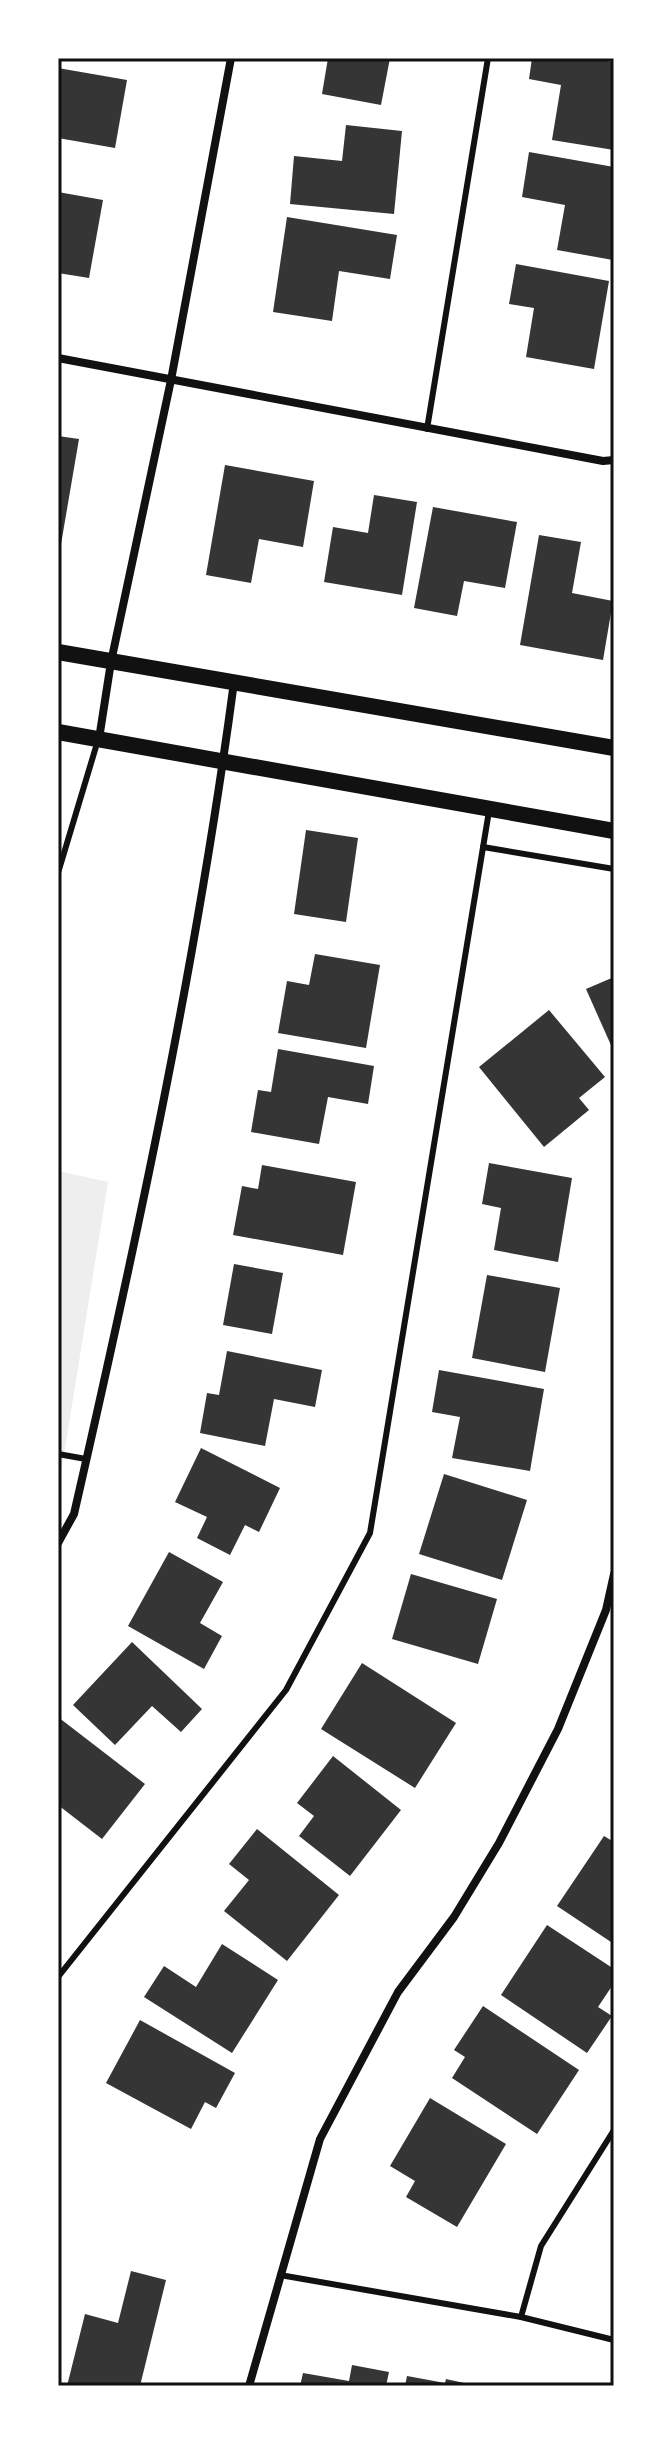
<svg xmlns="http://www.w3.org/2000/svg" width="672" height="2444" viewBox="0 0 672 2444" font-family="Mulish,sans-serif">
<rect width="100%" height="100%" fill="#fff"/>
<polygon fill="#eee" points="58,1171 108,1182 58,1492"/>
<g fill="#353535">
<polygon points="328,58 390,58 381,105 322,94"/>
<polygon points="532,58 590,58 614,62 614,150 552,140 561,85 529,79"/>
<polygon points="58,68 127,80 115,148 58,138"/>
<polygon points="346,125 402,131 394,214 290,204 294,156 342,161"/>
<polygon points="529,152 614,167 613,260 557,250 565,205 522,197"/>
<polygon points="58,192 103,200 89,278 58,273"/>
<polygon points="287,217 397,235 390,279 339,271 332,321 273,312"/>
<polygon points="516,264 609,281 594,369 526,357 534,308 509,304"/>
<polygon points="58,436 79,439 60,550 58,550"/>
<polygon points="225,465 314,481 303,547 259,539 251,583 206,575"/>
<polygon points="374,495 417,502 402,595 324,582 333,527 368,533"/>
<polygon points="433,507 517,522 505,588 464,581 457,616 414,608"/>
<polygon points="539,535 581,542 572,593 613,601 603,660 520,645"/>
<polygon points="306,830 358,838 346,922 294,914"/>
<polygon points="315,954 380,965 366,1048 278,1033 287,981 309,985"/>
<polygon points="614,977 614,1052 586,989"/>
<polygon points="549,1010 605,1077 579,1098 589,1110 544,1147 479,1067"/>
<polygon points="278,1049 374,1066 368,1104 328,1097 319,1144 251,1132 258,1090 271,1092"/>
<polygon points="489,1163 572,1178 558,1262 494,1250 501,1208 482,1204"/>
<polygon points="262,1165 356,1182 343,1255 233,1235 242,1186 258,1189"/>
<polygon points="234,1264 283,1273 272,1334 223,1325"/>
<polygon points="487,1275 560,1288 545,1372 472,1358"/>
<polygon points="227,1351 322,1370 315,1407 274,1399 265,1446 200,1433 207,1393 219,1395"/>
<polygon points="439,1370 544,1389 530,1471 452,1458 460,1417 432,1412"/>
<polygon points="201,1448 280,1488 259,1532 245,1525 230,1555 197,1538 207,1517 175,1502"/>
<polygon points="444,1474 527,1500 502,1580 419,1554"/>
<polygon points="169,1552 223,1582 200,1623 222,1636 204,1669 128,1626"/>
<polygon points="411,1574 497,1599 478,1664 392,1639"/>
<polygon points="132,1642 202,1709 181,1732 152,1706 115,1745 73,1705"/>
<polygon points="362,1663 456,1723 415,1788 321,1729"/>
<polygon points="58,1717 145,1784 102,1839 58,1805"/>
<polygon points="333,1756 401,1810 350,1876 299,1836 314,1816 297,1803"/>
<polygon points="257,1829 339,1895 287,1961 224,1911 249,1880 229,1864"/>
<polygon points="604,1836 614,1842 614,1944 557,1906"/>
<polygon points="547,1925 614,1969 614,1983 598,2007 612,2016 587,2053 501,1995"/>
<polygon points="222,1944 278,1980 232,2053 144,1997 164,1966 196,1987"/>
<polygon points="483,2006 579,2070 537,2134 452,2078 465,2057 454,2050"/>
<polygon points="140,2020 235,2073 216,2108 205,2102 191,2129 106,2083"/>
<polygon points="430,2098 506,2144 457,2227 406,2197 415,2181 390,2166"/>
<polygon points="131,2271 166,2280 140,2386 67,2386 85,2314 118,2323"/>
<polygon points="352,2365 389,2372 386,2386 300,2386 303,2373 349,2381"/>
<polygon points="407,2376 445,2383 446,2379 478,2386 405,2386"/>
</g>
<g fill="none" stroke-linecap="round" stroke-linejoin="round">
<g stroke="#111" stroke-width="6">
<polyline points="427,429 488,58"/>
<polyline points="483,847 614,869"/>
<polyline points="58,873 98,740"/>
<polyline points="58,1454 86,1459"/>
<polyline points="58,1977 286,1690 370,1533 489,811"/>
<polyline points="614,2130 541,2246 521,2317 614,2340"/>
<polyline points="280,2275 521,2317"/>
</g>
<g stroke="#111" stroke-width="8">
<polyline points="58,358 603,461 614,460"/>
<polyline points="99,739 111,662 171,380 231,58"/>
<path d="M58,1543L74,1514C137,1239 197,961 234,682"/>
<polyline points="249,2386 320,2139 398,1992 454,1917 499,1843 558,1729 606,1610 614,1574"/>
</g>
<g stroke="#111" stroke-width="16">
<polyline points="58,652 614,748"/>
<polyline points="58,732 614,831"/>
</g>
</g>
<rect width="672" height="2444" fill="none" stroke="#ffffff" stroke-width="120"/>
<rect x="60" y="60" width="552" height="2324" fill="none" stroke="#111" stroke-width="3"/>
</svg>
